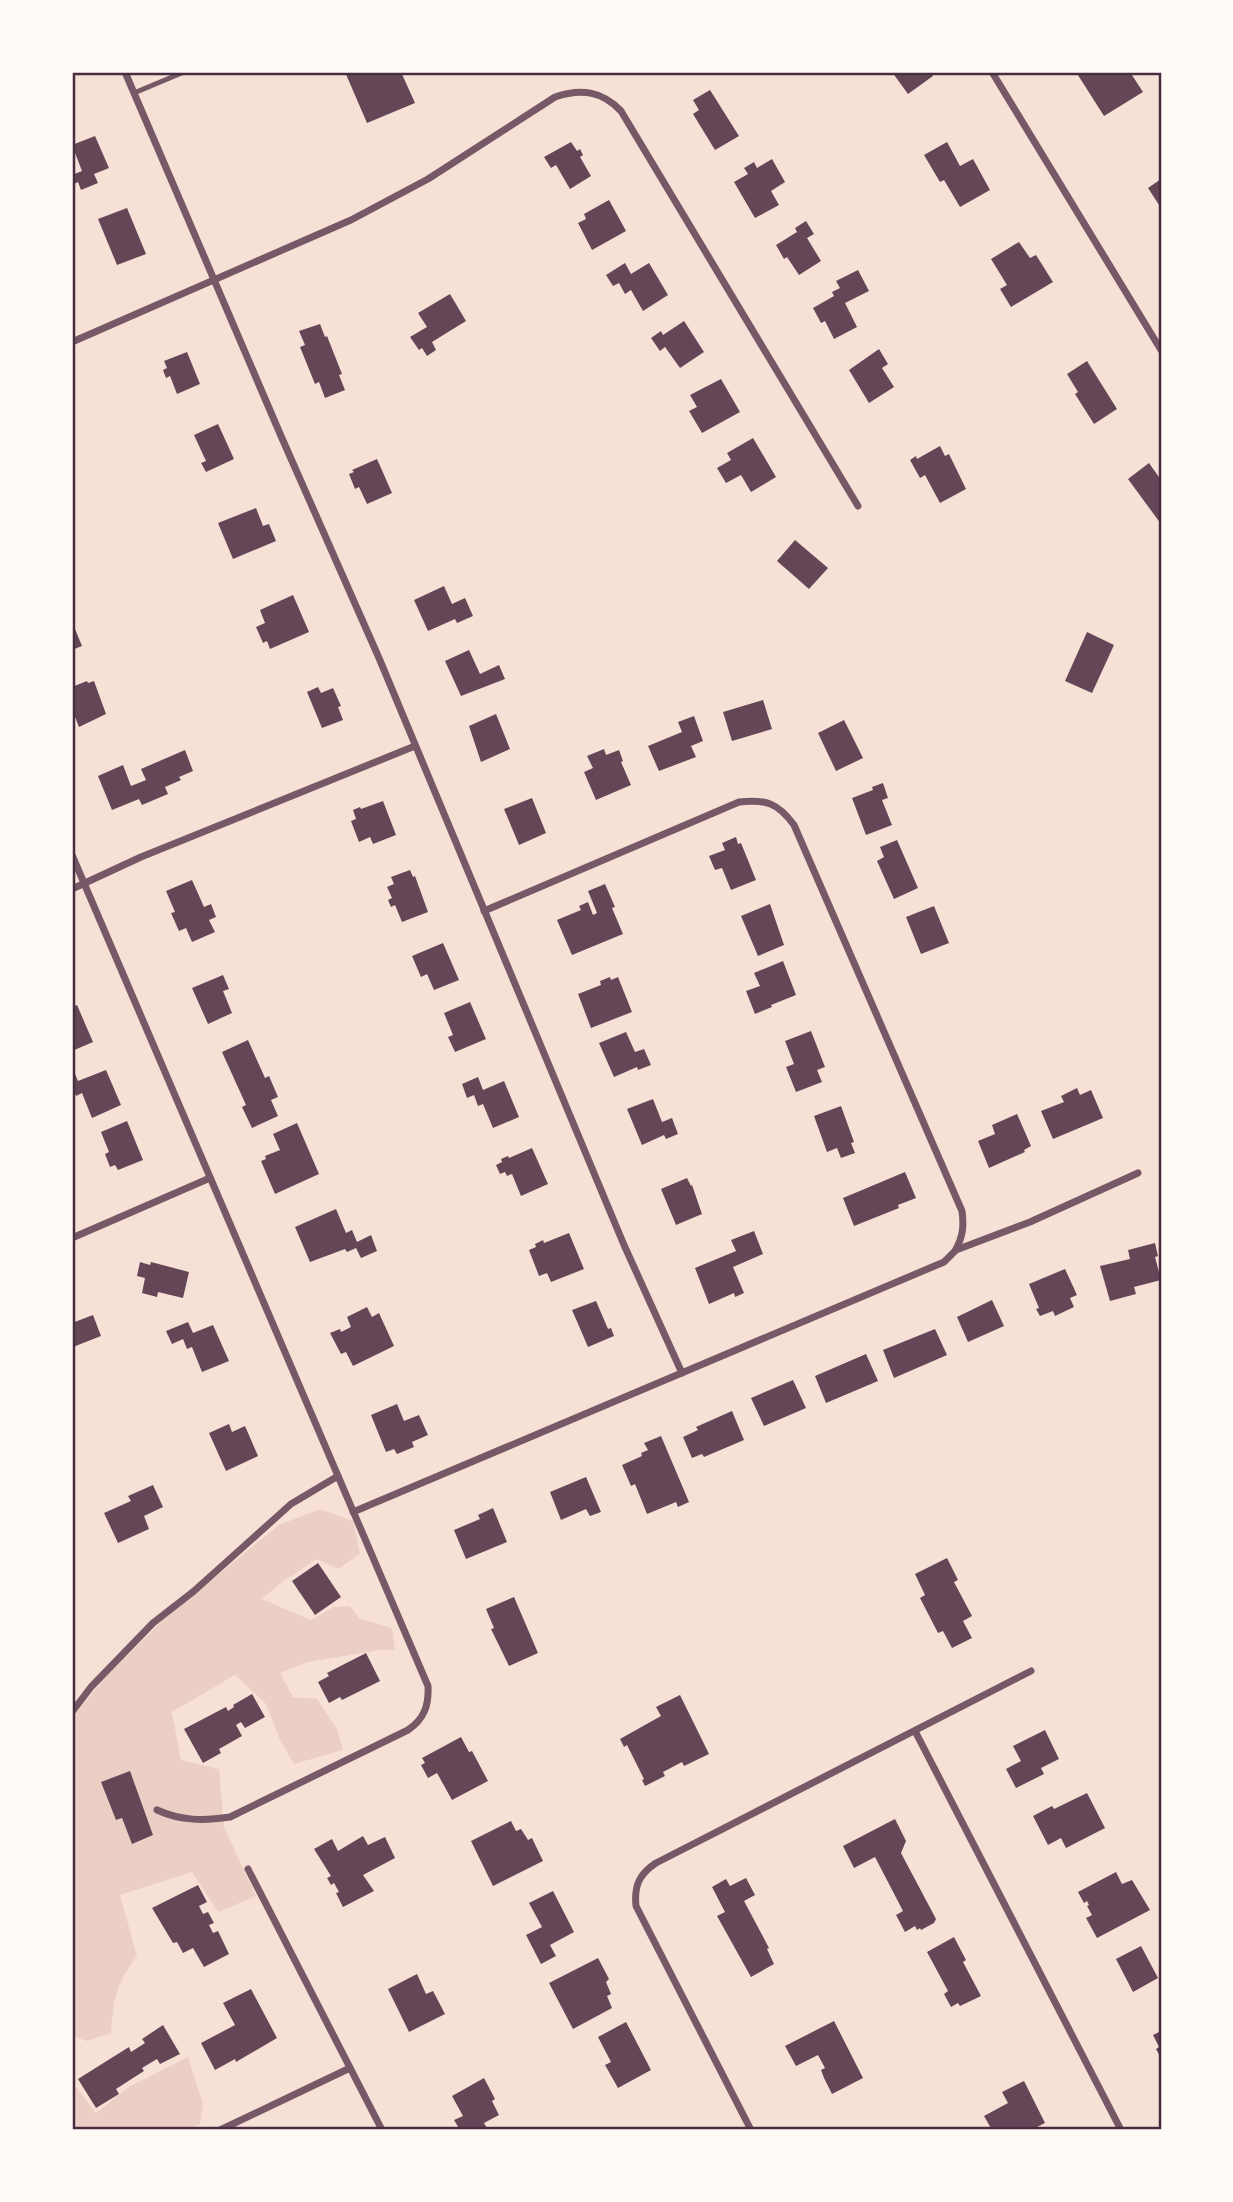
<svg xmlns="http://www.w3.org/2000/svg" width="1233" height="2202" viewBox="0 0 1233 2202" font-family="Mulish,sans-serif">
<rect width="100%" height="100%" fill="#f7e1d7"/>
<g fill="#ebcfc5">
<path d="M320,1509L353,1521L360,1554L338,1569L317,1559L282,1582L262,1599L311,1620L333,1607L350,1606L360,1619L392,1628L395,1650H380L308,1662L280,1673L293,1697L317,1699L337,1729L343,1750L294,1764L280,1740L266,1704L235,1675L172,1712L181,1760L219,1769L224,1827L256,1896L218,1912L192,1872L120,1895L137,1956C115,1985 114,1998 111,2033L87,2041L72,2036V1718L103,1680L165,1618L279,1525Z"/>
<polygon points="188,2057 203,2104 200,2124 188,2130 72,2130 72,2082 96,2113 129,2087"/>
</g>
<g fill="#644757">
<polygon points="345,72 401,72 415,103 367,123"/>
<polygon points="892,72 930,72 933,76 908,94"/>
<polygon points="1076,72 1130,72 1143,92 1104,116"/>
<polygon points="710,90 739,136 715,150 693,114 699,110 693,100"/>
<polygon points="95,136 109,168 94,174 98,183 81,190 78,182 74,184 72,179 72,175 82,171 72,145"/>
<polygon points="571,142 577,151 580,149 583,155 580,157 591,176 570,189 556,165 551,168 544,157"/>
<polygon points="947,142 960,166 973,159 990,190 960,207 944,180 940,182 924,155"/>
<polygon points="772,159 785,182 771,191 779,205 755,218 734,182 748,174 744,168 754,162 757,168"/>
<polygon points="1161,179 1161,208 1148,188"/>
<polygon points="609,200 626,231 592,250 578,223 586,219 584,214"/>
<polygon points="127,208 146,254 117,265 98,219"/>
<polygon points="806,221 814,234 807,238 821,261 799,275 787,257 784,259 776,245 797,232 795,228"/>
<polygon points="1019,242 1030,258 1036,255 1053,282 1011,307 1000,289 1007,285 991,259"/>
<polygon points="625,263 631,274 649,263 668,295 643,311 631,290 625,294 619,283 613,286 606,275"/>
<polygon points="858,270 869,291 845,303 857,327 834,339 825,321 821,323 813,308 834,296 832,292 840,288 836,281"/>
<polygon points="450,294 466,321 432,342 436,350 427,356 422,348 419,350 410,337 427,327 418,313"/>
<polygon points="684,321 704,352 680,368 665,347 660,351 651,338 661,331 663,335"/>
<polygon points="320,324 325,337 327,336 342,374 339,375 345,390 325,398 319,382 315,384 300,347 305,345 299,331"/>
<polygon points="879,349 888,364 882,368 894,387 869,403 849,370"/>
<polygon points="187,352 200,384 177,394 170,376 166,378 163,370 167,368 164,361"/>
<polygon points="1087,361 1117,409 1094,424 1075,394 1078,392 1067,374"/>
<polygon points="721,379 740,412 702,433 689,411 697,407 690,395"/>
<polygon points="218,424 234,459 206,472 201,463 206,461 194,435"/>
<polygon points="753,438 776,477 751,492 741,475 726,483 717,468 731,460 727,453"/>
<polygon points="940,446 945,456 949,454 966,489 940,503 925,475 920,478 910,460 916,456 917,459"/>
<polygon points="377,459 392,493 367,504 359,487 355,489 349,474 354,472 352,470"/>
<polygon points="1149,463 1161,480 1161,524 1128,479"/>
<polygon points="256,508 263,526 269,524 276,541 233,559 218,523"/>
<polygon points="795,540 828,568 809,589 777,561"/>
<polygon points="444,586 452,604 465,598 473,616 457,623 455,619 428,631 414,600"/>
<polygon points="293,595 309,632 270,649 267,641 263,643 256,627 265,623 260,610"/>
<polygon points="75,629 82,646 72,650 72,630"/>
<polygon points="1087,632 1114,645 1092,693 1065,681"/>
<polygon points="469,650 480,674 499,665 505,679 461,696 445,661"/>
<polygon points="87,681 88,683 94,681 106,714 79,727 72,709 72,687"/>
<polygon points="318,687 321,693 333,688 341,706 338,707 343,720 322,728 307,692"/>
<polygon points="763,700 772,729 732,741 723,712"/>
<polygon points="496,714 510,749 481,762 469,726"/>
<polygon points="694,716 703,741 691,746 696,757 659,771 648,746 682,732 678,722"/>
<polygon points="844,720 863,758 836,771 818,733"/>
<polygon points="604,749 606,755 619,750 623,761 621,762 631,785 596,800 584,772 593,768 587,756"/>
<polygon points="185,750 193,771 179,777 181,780 165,787 168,794 142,805 139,799 112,810 98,776 123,765 131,786 146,780 141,769"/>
<polygon points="883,783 888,798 882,800 892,825 866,835 852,798 873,790 872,787"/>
<polygon points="532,798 546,833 519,845 504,809"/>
<polygon points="383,801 396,835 373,844 370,837 359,842 351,821 356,819 353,810 360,807 361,809"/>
<polygon points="736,837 738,844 741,843 756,880 731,890 722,868 715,870 709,856 725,850 722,843"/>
<polygon points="897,840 918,888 894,899 877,861 884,857 880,847"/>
<polygon points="410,870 413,877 415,876 428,912 402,922 395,905 391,907 388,900 392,898 387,887 394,884 391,877"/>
<polygon points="192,880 204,907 211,904 216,917 209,920 215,932 192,942 186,928 179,931 171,913 175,912 166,891"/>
<polygon points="605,884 615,907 612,908 623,934 572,955 557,920 581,910 579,906 588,902 593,915 597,913 588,891"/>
<polygon points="770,904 784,945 758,956 741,916"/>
<polygon points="934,906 949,943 921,954 906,917"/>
<polygon points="443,943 459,980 434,990 427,974 421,977 412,956"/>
<polygon points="783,961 796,995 771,1005 772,1007 755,1014 746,991 760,986 754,973"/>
<polygon points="223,975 229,989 223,991 232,1013 208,1024 192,988"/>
<polygon points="610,977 611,980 618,977 632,1012 591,1028 578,994 601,985 600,981"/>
<polygon points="470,1002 486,1039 455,1052 448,1037 453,1035 444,1013"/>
<polygon points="77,1005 93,1042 72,1051 72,1007"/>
<polygon points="811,1031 825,1067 817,1070 822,1082 796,1092 786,1067 794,1064 785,1041"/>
<polygon points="626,1032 635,1052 644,1049 651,1065 638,1070 637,1067 614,1077 599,1043"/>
<polygon points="248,1040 265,1078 269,1076 278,1097 271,1100 278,1116 252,1128 242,1107 246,1105 222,1052"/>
<polygon points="72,1067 78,1081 106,1070 121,1105 92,1118 82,1093 76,1096 72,1085"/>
<polygon points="478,1077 483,1090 504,1081 519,1117 493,1128 483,1104 478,1106 474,1095 467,1098 462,1084"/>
<polygon points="1077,1088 1080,1095 1091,1090 1103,1118 1053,1139 1041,1111 1064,1102 1061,1096"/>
<polygon points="653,1099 662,1122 672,1118 678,1134 666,1139 664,1135 642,1145 627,1109"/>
<polygon points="841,1106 854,1142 851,1143 855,1153 841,1158 837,1148 827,1152 814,1116"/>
<polygon points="1017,1114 1031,1146 1024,1150 1025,1152 989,1168 978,1141 995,1134 992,1125"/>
<polygon points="127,1121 143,1160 118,1170 115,1165 110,1167 105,1154 109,1152 101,1132"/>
<polygon points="297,1123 319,1174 275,1194 261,1161 266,1159 265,1156 280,1150 273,1134"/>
<polygon points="532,1148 548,1184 521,1196 512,1174 507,1176 505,1172 500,1174 496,1165 502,1162 501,1159 508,1156 509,1158"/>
<polygon points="905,1172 916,1198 898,1205 899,1208 854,1226 843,1198"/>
<polygon points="687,1178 691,1186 692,1185 702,1214 676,1225 661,1189"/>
<polygon points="336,1209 346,1233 352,1230 357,1242 371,1235 377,1251 361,1258 356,1248 347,1252 345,1249 310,1262 295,1227"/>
<polygon points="754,1231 763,1254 733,1267 744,1293 735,1297 734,1293 709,1304 695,1268 736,1251 731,1240"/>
<polygon points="569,1233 584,1269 551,1282 547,1273 539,1276 529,1250 536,1247 535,1244 543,1240 544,1243"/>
<polygon points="1155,1243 1158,1256 1155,1257 1161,1280 1134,1287 1136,1294 1110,1301 1100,1266 1130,1259 1128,1250"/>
<polygon points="140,1262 150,1265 151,1262 189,1272 183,1298 158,1292 157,1297 142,1293 145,1278 137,1276"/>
<polygon points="1065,1269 1077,1295 1070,1298 1074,1307 1055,1316 1053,1311 1040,1316 1036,1309 1039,1308 1029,1284"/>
<polygon points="992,1300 1004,1326 968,1342 957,1317"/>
<polygon points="596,1301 608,1329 611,1328 614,1336 588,1347 572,1310"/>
<polygon points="367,1307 372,1317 379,1313 394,1346 353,1366 346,1352 341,1354 330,1333 340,1329 341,1332 351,1327 347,1317"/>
<polygon points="93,1315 101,1336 73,1347 72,1323"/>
<polygon points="188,1322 193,1333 213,1325 229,1361 202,1372 192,1347 187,1349 183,1339 172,1344 166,1331"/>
<polygon points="935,1329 947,1355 894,1378 883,1350"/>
<polygon points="866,1354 878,1381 826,1403 815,1376"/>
<polygon points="793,1380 806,1408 764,1426 751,1398"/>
<polygon points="397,1404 404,1421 419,1415 428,1435 412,1442 414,1447 397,1454 394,1449 386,1452 371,1415"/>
<polygon points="732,1411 744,1440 704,1457 702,1454 692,1458 683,1437 698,1430 696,1427"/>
<polygon points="229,1424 232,1432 245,1426 258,1456 226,1471 209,1433"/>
<polygon points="661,1436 689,1502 678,1507 676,1502 647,1514 635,1484 631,1486 622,1465 642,1456 641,1453 648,1450 644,1443"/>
<polygon points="586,1477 601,1512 590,1516 586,1509 561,1520 550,1492"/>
<polygon points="153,1485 163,1507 144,1516 149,1529 118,1543 104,1513 131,1501 128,1496"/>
<polygon points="493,1508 507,1542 466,1559 454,1530 480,1519 478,1515"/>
<polygon points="947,1558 958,1580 954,1582 972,1616 963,1621 972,1638 952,1648 943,1631 938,1633 920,1598 925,1595 915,1574"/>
<polygon points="318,1563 341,1597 315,1615 292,1581"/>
<polygon points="514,1597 538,1653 509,1666 491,1629 494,1628 486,1609"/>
<polygon points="366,1653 380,1681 342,1700 340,1697 329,1703 318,1682 329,1676 327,1673"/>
<polygon points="252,1694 265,1717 245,1728 241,1722 236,1725 242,1736 219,1749 221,1753 203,1763 184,1729 226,1707 228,1711 234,1707 233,1705"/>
<polygon points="680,1695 709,1754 684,1766 682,1762 663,1772 665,1776 645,1786 642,1780 644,1779 627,1745 624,1747 620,1739 661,1716 656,1707"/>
<polygon points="1045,1730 1059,1759 1041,1768 1044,1774 1016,1788 1006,1769 1021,1761 1013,1746"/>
<polygon points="461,1737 469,1752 472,1751 488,1781 452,1800 437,1773 428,1778 421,1765 425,1763 422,1758"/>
<polygon points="130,1771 153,1835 132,1844 122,1818 116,1820 101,1782"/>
<polygon points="1087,1793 1105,1828 1066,1848 1061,1838 1048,1845 1033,1816 1052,1806 1054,1809"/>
<polygon points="895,1819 906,1841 901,1853 936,1919 934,1923 921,1930 920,1928 917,1930 915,1926 905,1932 896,1915 903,1911 875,1857 854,1868 843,1846"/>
<polygon points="511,1821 516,1831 521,1829 528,1840 532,1838 543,1861 493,1886 471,1841"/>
<polygon points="363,1836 368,1845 385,1837 395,1858 363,1875 374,1891 343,1907 336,1893 339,1892 334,1883 331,1885 327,1878 331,1876 314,1849 332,1839 338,1851"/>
<polygon points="1116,1872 1122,1884 1132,1880 1150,1910 1097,1938 1086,1918 1092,1915 1087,1906 1089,1905 1087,1901 1084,1903 1078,1892"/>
<polygon points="746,1878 755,1895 744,1901 769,1948 767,1949 774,1964 751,1977 717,1916 725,1912 712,1887 726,1879 730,1886"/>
<polygon points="198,1885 207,1902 199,1906 203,1914 208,1912 214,1923 209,1925 213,1933 218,1931 229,1954 204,1967 193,1948 183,1953 177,1942 173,1943 152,1908"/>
<polygon points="553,1891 574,1932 550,1945 556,1956 541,1964 526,1935 542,1927 529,1903"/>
<polygon points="954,1937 966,1960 963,1962 981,1996 960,2006 958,2003 951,2007 944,1994 948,1991 927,1952"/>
<polygon points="1141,1946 1158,1978 1133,1992 1116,1959"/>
<polygon points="598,1958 609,1979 606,1982 611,1994 607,1996 612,2008 573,2029 549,1983"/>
<polygon points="417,1974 426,1994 433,1991 445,2014 409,2032 388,1989"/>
<polygon points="251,1989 277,2038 236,2062 235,2059 215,2070 201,2043 235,2025 223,2003"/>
<polygon points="834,2021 863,2078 832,2094 824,2078 821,2070 825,2068 818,2055 796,2066 785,2046"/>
<polygon points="626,2022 651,2070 618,2088 605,2065 611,2062 598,2037"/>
<polygon points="163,2025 180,2054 160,2064 157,2059 142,2068 144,2071 116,2089 119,2094 96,2108 78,2079 129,2047 131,2052 145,2043 142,2039"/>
<polygon points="1161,2031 1161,2058 1156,2049 1159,2047 1153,2035"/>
<polygon points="484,2078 495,2099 492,2101 499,2115 484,2123 488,2130 460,2130 454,2120 463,2116 452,2096"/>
<polygon points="1024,2081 1045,2123 1031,2130 992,2130 984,2116 1008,2103 1002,2092"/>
</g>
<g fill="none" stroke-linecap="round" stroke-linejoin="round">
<polyline stroke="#755966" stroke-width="5" points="134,93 184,72"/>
<g stroke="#755966" stroke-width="7">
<polyline points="125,72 281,436 379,658 624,1245 682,1373"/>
<polyline points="992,72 1161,350"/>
<path d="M72,342L351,220L428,179L555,97C581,88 602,91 621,111L858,506"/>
<path d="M72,855L428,1686C429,1706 424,1719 408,1730L230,1817C204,1821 181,1821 157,1810"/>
<polyline points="72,889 141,857 415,746"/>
<path d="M484,911L739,802C766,799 778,803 794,825L962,1211C964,1226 963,1236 956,1249"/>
<polyline points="72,1238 210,1178"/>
<polyline points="353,1512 944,1262 956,1250 1030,1222 1138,1173"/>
<polyline points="72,1712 91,1687 153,1623 194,1591 291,1504 338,1476"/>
<polyline points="915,1731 1121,2130"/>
<polyline points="248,1869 382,2130"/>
<polyline points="220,2130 350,2068"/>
<path d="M751,2130L636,1906C634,1886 639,1874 656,1863L1031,1671"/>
</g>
</g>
<rect width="1233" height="2202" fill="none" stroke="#fffaf5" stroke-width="147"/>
<rect x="74" y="74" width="1086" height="2054" fill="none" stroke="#4a2c40" stroke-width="2.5"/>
</svg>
